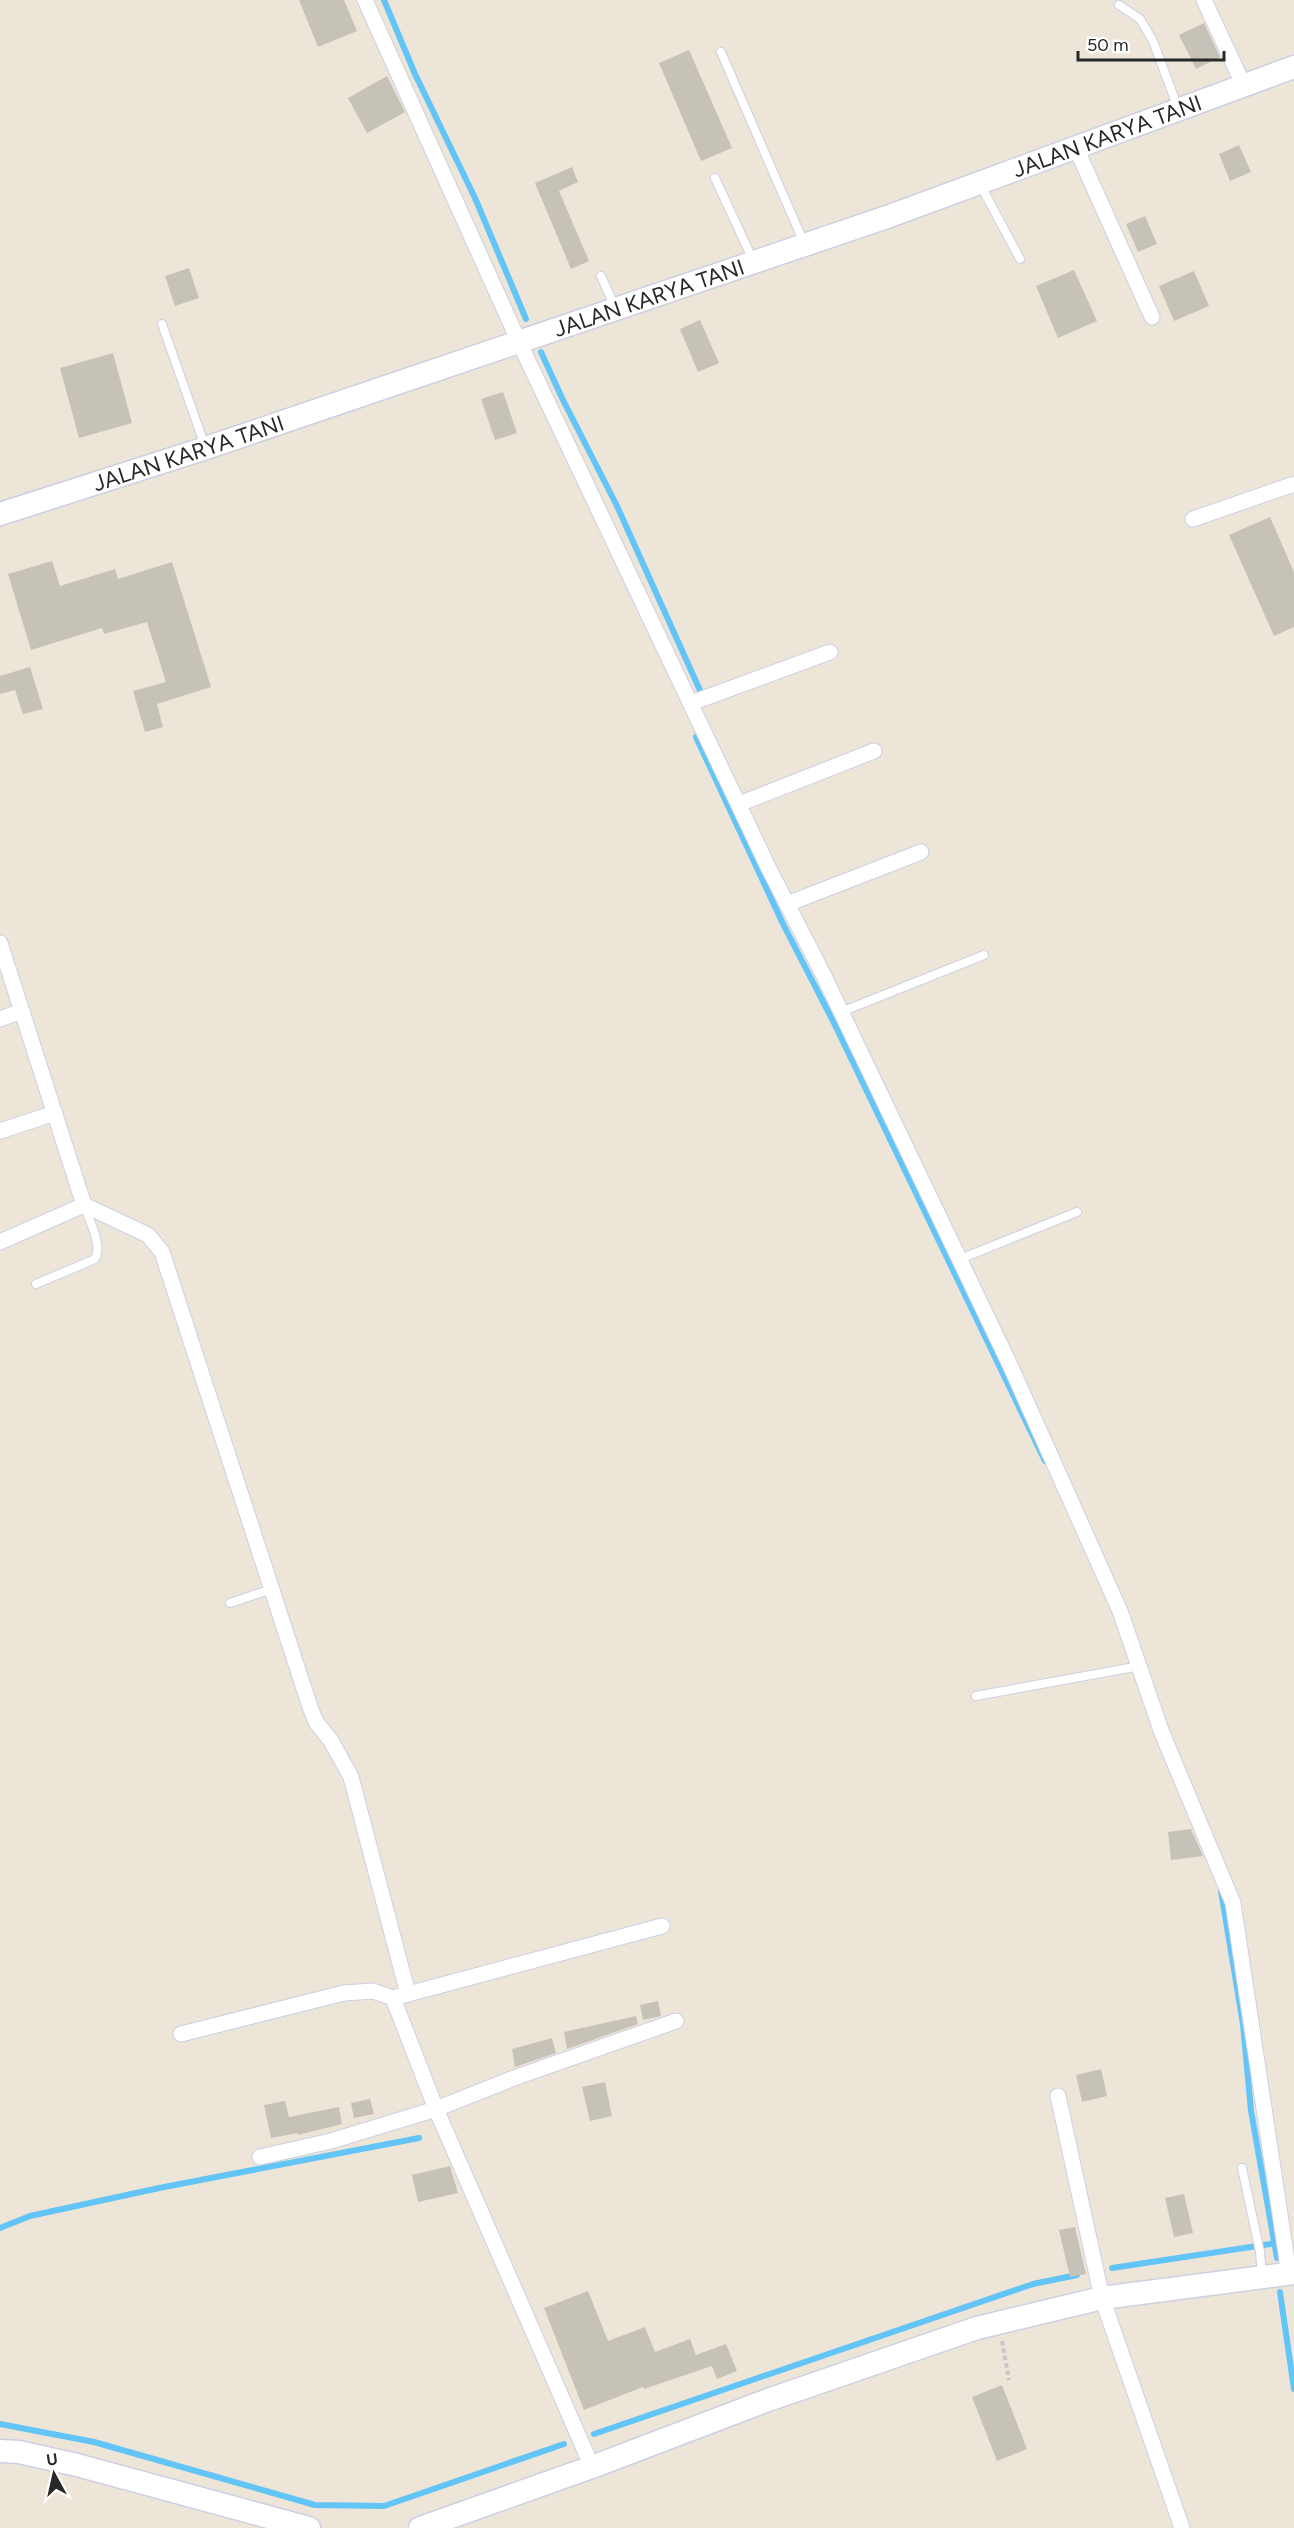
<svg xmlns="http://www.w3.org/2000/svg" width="1294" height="2528" viewBox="0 0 1294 2528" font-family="Figtree,sans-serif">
<rect width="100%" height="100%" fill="#ece5d8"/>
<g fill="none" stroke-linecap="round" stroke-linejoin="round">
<g stroke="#62c4f7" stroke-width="6">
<polyline points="384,0 415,74 475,198 526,319"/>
<polyline points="541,352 562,398 617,506 703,697"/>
<polyline points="696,737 783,924 834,1023 1045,1461"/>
<polyline points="1221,1891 1243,2024 1251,2111 1277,2258"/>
<polyline points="0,2228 30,2216 159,2188 419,2138"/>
<polyline points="1112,2268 1277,2243"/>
<polyline points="1280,2292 1294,2389"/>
<polyline points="0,2424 94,2442 315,2505 384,2506 564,2444"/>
<polyline points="594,2434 1033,2284 1077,2275"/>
</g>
</g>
<g fill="#c7c2b8">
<polygon points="299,0 344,0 357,31 318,47"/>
<polygon points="1204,23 1220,57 1196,69 1179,35"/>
<polygon points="689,50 732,148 701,161 659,63"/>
<polygon points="387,76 405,112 367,133 348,98"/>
<polygon points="1239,145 1251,172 1230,181 1219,154"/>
<polygon points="572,167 578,182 559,191 589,261 571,269 535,183"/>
<polygon points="1145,216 1157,244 1138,252 1126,224"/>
<polygon points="189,268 199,298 175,306 165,276"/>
<polygon points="1074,270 1097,321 1058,338 1036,286"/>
<polygon points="1194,271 1209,306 1174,321 1159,286"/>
<polygon points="700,320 719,363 698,372 680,329"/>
<polygon points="113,353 132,423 79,438 60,368"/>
<polygon points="503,392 517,433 495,440 481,399"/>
<polygon points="1270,517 1294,572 1294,627 1274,636 1229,535"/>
<polygon points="52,561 60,586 115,569 118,579 172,562 211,687 157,704 163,727 145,732 133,691 166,682 147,622 104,634 102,628 31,650 8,574"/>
<polygon points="30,667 43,709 23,714 15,690 0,694 0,676"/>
<polygon points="1191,1829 1203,1856 1171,1860 1168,1832"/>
<polygon points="658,2001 661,2016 643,2020 640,2005"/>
<polygon points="636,2016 638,2024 567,2049 564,2032"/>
<polygon points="552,2038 556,2053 515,2067 512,2049"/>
<polygon points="1101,2069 1107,2096 1082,2102 1076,2075"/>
<polygon points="605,2082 612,2116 590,2121 582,2087"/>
<polygon points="370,2099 374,2114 354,2118 351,2103"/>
<polygon points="285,2101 289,2117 339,2107 342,2124 298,2135 298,2133 271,2138 264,2105"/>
<polygon points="450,2166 458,2193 418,2202 412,2175"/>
<polygon points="1184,2194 1193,2233 1174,2237 1165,2198"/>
<polygon points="1075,2227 1086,2274 1070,2277 1059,2230"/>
<polygon points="588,2291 608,2341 645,2327 655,2352 690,2339 696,2355 726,2344 737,2371 717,2379 712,2366 644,2389 643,2387 584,2410 544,2308"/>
<polygon points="1002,2385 1027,2449 997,2461 972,2397"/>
</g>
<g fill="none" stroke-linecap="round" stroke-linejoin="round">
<g stroke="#cdd0e3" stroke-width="10">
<g id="lane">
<polyline points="1119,5 1140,19 1153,41 1178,108"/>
<polyline points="721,52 804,243"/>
<polyline points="715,178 753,260"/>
<polyline points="981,186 1020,259"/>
<polyline points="601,276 615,307"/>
<polyline points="162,324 205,446"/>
<polyline points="841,1012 984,955"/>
<polyline points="960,1259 1077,1212"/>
<path d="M36,1284L95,1259C103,1245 89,1220 84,1206"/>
<polyline points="230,1603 272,1589"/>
<polyline points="976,1696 1140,1666"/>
<polyline points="1242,2168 1260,2252 1262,2276"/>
</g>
</g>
<g stroke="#cdd0e3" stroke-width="17">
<g id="street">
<polyline points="365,0 519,342 768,867 823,974 1010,1365 1120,1611 1162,1733 1233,1903 1289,2274"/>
<polyline points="1204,0 1244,86"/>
<polyline points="1076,148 1152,317"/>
<polyline points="1193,519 1294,484"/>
<polyline points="691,703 830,652"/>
<polyline points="739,804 874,751"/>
<polyline points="787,904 921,852"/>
<polyline points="0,943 84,1205"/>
<polyline points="0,1019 22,1011"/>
<polyline points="0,1131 55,1113"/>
<polyline points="0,1242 84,1205 148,1235 162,1252 310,1707 316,1722 331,1741 351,1777 408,1994"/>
<polyline points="393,1998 436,2109 592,2467"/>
<polyline points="181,2034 344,1993 373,1991 393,1998 662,1926"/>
<polyline points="1058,2096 1102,2298 1182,2528"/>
<polyline points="260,2157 331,2141 436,2109 514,2078 676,2021"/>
</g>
</g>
<g stroke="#cdd0e3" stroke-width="25">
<g id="secondary">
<path id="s1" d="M0,514L206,448L887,217L1294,67"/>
<polyline points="0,2451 19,2452 77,2465 309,2528"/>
<polyline points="420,2528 592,2467 768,2400 977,2328 1102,2298 1294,2273"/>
</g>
</g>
<polyline stroke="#c7c7c7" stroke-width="4" stroke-dasharray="4.5 3" stroke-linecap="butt" points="1002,2341 1009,2380"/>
<use href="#lane" stroke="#fff" stroke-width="8"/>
<use href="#street" stroke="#fff" stroke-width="15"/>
<use href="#secondary" stroke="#fff" stroke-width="22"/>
</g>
<g text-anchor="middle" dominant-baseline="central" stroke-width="6" stroke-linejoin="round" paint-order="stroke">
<g font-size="22" fill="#282828" stroke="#fff">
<text stroke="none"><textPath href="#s1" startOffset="1170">JALAN KARYA TANI</textPath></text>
<text stroke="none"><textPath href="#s1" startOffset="684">JALAN KARYA TANI</textPath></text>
<text stroke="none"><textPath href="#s1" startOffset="198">JALAN KARYA TANI</textPath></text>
</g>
</g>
<g transform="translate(54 2474) rotate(352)" stroke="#ffffff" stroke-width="4.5" paint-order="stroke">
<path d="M0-4.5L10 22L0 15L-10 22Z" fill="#282828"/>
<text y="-9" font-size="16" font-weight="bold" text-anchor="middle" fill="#282828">U</text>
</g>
<path d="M1078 51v9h146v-9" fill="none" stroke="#282828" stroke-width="3"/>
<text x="1087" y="51" font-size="18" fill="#282828" stroke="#ffffff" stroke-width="4.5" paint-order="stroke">50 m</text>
</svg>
